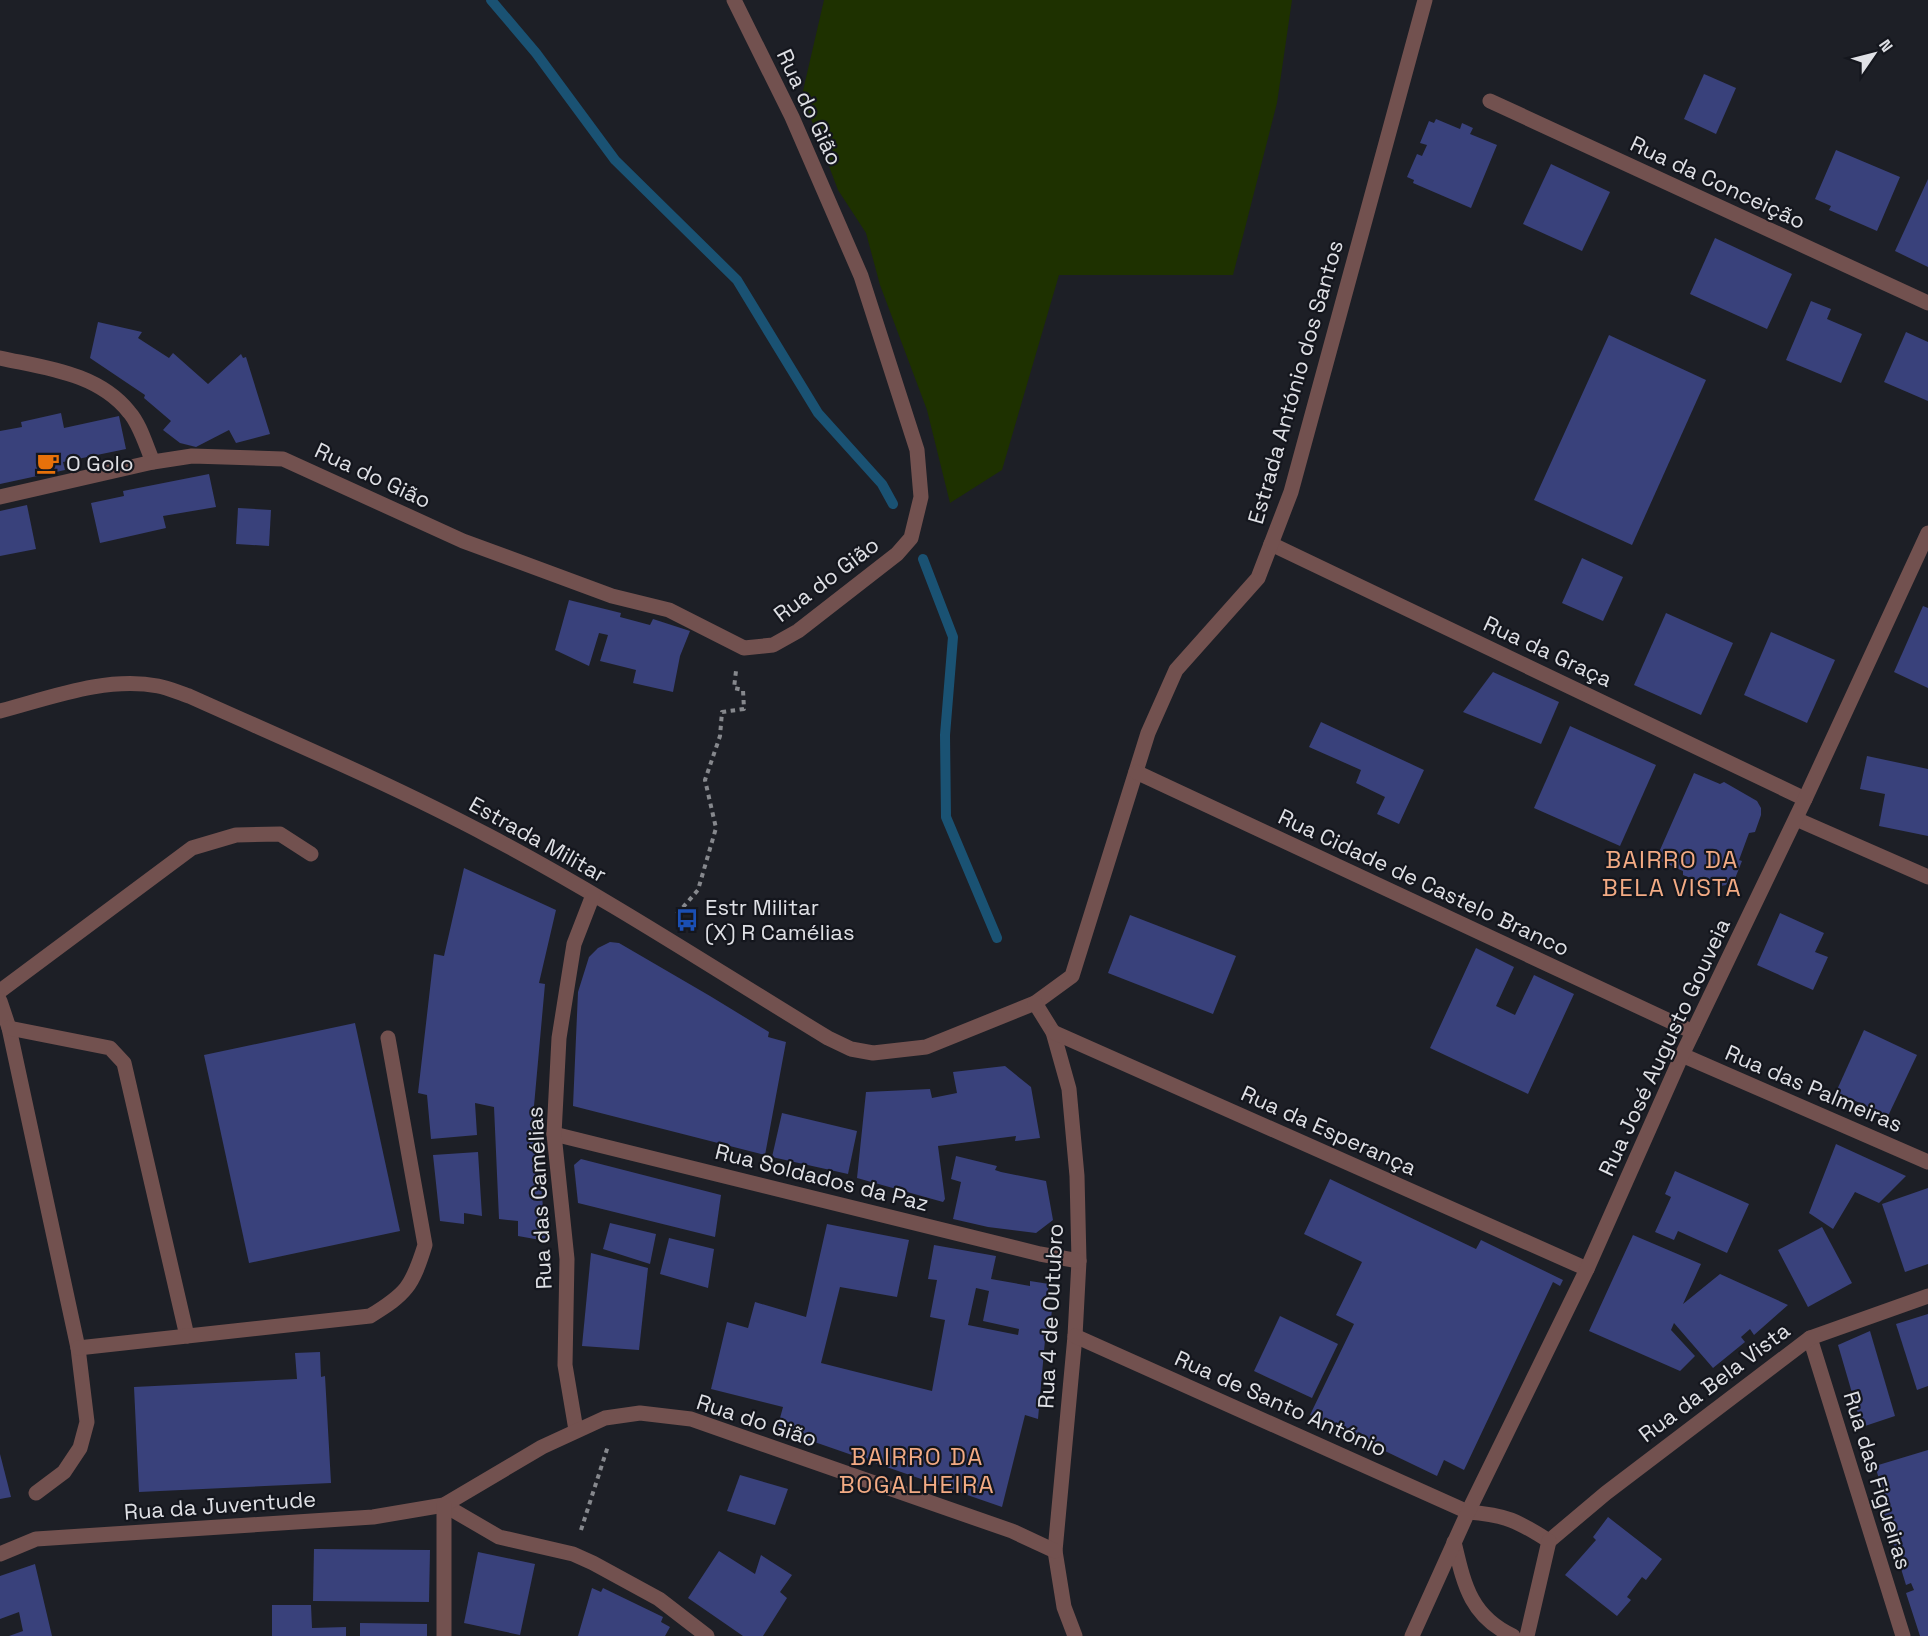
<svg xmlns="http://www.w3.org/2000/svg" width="1928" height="1636" viewBox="0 0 1928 1636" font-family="'Space Grotesk',sans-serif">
<rect width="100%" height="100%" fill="#1d1f26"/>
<polygon fill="#1e3100" points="824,0 1292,0 1277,103 1233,275 1059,275 1002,470 950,503 927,410 880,285 866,233 838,190 802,95"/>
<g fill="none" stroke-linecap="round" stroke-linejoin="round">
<g stroke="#1a5273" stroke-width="10">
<polyline points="491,0 536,53 615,160 737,280 818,413 882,484 893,504"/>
<polyline points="923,559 953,637 945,735 946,817 997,938"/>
</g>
</g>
<g fill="#39417b" fill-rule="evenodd">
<polygon points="1704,74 1736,88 1716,134 1684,119"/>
<polygon points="1436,119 1460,129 1462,123 1473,128 1470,134 1497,145 1471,208 1413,183 1414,180 1407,177 1417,154 1422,156 1427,145 1420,143 1429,121 1434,123"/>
<polygon points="1836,150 1900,177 1877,231 1829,210 1831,206 1815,199"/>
<polygon points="1551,164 1610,192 1582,251 1523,224"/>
<polygon points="1928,179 1928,267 1895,251"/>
<polygon points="1715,238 1792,274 1767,329 1690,294"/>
<polygon points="1811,301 1831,309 1827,319 1862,334 1841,383 1786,360"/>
<polygon points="98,322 142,332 138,338 169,358 173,353 208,384 241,354 243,358 246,357 270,434 236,443 229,430 196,447 180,443 163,430 171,421 144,398 145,395 90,358"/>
<polygon points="1906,332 1928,342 1928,401 1884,382"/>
<polygon points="1609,335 1706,380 1632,545 1534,500"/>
<polygon points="61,413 64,428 119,416 126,449 63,462 65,470 0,484 0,431 22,427 21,422"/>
<polygon points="209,474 216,507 163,516 166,528 100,543 91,503 124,496 123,491"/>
<polygon points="27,505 36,549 0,556 0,511"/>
<polygon points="238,508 271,510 269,546 236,544"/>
<polygon points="1582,558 1623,577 1603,621 1562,603"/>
<polygon points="569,600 621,613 620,617 650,625 653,619 690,631 680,656 673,692 633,683 636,670 600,661 608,635 599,633 589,666 555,650"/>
<polygon points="1923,606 1928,608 1928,688 1894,672"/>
<polygon points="1666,613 1733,643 1701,715 1634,685"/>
<polygon points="1771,632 1835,660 1807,723 1744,695"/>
<polygon points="1493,672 1559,702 1541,744 1463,712"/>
<polygon points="1321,722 1424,770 1399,824 1377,814 1385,797 1356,783 1361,770 1309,747"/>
<polygon points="1570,726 1656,765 1620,846 1534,808"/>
<polygon points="1867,756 1928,769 1928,836 1879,826 1885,794 1860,789"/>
<polygon points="1694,773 1720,784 1724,782 1757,801 1761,808 1761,815 1755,832 1749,833 1739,860 1742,861 1734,881 1729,879 1726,885 1721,886 1700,877 1698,881 1683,875 1683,871 1656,859"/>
<polygon points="464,868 556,910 539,983 545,984 534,1106 546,1241 518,1236 518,1221 499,1219 494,1107 475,1103 477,1135 431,1139 427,1095 418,1093 434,954 444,956"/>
<polygon points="1780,913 1824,933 1815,952 1828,957 1813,990 1757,965"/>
<polygon points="1130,915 1236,956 1213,1014 1108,973"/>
<polygon points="610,942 619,943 710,996 769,1032 768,1037 786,1042 765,1155 573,1106 578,992 589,957 598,948"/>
<polygon points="1476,948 1514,967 1496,1006 1515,1015 1534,975 1574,994 1528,1094 1430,1048"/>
<polygon points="355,1023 400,1231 249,1263 204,1055"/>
<polygon points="1864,1030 1917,1055 1888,1116 1836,1092"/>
<polygon points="1005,1066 1031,1087 1040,1138 1015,1141 1016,1136 938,1146 945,1199 943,1202 857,1178 866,1092 930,1089 932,1098 957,1093 953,1072"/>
<polygon points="782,1113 857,1131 848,1174 772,1157"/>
<polygon points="1836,1144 1906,1176 1879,1203 1855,1192 1833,1229 1809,1213"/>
<polygon points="478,1152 482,1216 464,1213 464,1224 440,1221 433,1155"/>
<polygon points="956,1156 997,1166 995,1170 1001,1172 1046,1181 1053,1220 1036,1233 988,1227 953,1219 961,1182 951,1179"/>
<polygon points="581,1159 721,1195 715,1237 578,1203 574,1165"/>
<polygon points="1675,1171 1749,1204 1727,1253 1678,1231 1674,1240 1655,1232 1671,1197 1665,1194"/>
<polygon points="1330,1179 1476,1249 1481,1240 1563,1280 1560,1286 1553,1282 1464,1470 1444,1460 1437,1476 1310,1415 1354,1324 1336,1315 1362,1262 1304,1234"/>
<polygon points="1928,1188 1928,1264 1905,1272 1882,1204"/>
<polygon points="610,1223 656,1234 650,1264 603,1249"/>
<path d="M827,1224L909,1240L897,1297L840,1287L821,1363L932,1391L945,1320L930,1317L937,1280L928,1279L934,1245L996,1256L991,1279L1030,1286V1281L1049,1284L1045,1307L1052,1309L1049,1341L1045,1340L1038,1419L1025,1415L1002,1507L777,1429L783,1407L711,1389L727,1322L748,1328L755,1302L806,1317ZM976,1288L989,1291L983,1321L1019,1329L1018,1335L968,1325Z"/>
<polygon points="1822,1227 1852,1283 1808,1307 1778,1250"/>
<polygon points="1633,1235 1701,1264 1683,1304 1720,1274 1788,1305 1754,1335 1750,1329 1741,1337 1745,1342 1713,1368 1674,1323 1671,1330 1695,1356 1680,1371 1589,1331"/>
<polygon points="669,1238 714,1249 708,1288 660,1274"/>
<polygon points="591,1253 648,1268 639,1350 582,1346"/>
<polygon points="1928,1314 1928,1386 1917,1390 1896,1324"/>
<polygon points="1280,1316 1338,1344 1312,1398 1254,1371"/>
<polygon points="1870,1331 1895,1416 1862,1427 1838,1345"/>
<polygon points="320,1352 321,1377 325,1376 331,1483 139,1492 134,1387 297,1379 295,1353"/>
<polygon points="1928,1450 1928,1636 1920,1636 1906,1593 1914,1590 1911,1583 1906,1585 1883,1510 1888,1508 1875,1466"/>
<polygon points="0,1454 11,1497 0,1499"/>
<polygon points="740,1475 788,1489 775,1525 727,1511"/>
<polygon points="1608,1517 1662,1559 1646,1580 1642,1577 1627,1597 1631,1600 1617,1616 1565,1575 1596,1540 1593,1537"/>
<polygon points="314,1549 430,1550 429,1602 313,1601"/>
<polygon points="719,1551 755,1574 761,1555 792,1575 780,1592 787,1598 763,1636 743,1636 688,1598"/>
<polygon points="478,1552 535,1564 520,1635 464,1623"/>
<polygon points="35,1564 52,1636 9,1636 23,1631 19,1612 0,1619 0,1576"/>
<polygon points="592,1588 601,1592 603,1588 663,1617 661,1622 670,1627 665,1636 578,1636"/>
<polygon points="272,1605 311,1605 312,1628 346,1627 346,1636 272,1636"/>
<polygon points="360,1623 427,1624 427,1636 360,1636"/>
</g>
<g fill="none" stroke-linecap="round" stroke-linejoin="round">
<g stroke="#86888d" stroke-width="4" stroke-dasharray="4.5 4.5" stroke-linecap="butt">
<polyline points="677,914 698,890 716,828 705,780 720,736 722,712 744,709 743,690 734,688 736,671"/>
<polyline points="581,1530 608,1446"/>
</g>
<g stroke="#72514f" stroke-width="15">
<polyline points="1490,101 1928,303"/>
<path d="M0,358C45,368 98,373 129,412C140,424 146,446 153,462"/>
<polyline points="0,497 153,462 192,456 283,459 463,541 612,596 669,610 744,648 773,645 798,631 897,554 911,538 921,497 917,450 861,276 792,117 734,0"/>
<polyline points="1271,544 1805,799"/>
<path d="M0,711C50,698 106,676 158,686C169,688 179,693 189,696C289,741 391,784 489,836C605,897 716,970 828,1038L851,1049L873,1053L926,1047L1035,1003L1072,976L1148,733L1176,670L1258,578L1291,492L1425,0"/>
<polyline points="1136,772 1693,1032"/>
<polyline points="1796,819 1928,877"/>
<polyline points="0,991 192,848 236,835 280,834 311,854"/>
<polyline points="0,1001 9,1028 78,1348 87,1422 80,1448 64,1472 36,1493"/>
<polyline points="1035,1003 1053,1032 1069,1089 1077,1176 1079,1261 1075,1336 1055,1551 1064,1607 1075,1636"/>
<polyline points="9,1028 110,1048 124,1063 187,1336"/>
<polyline points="1053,1032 1587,1269"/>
<polyline points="1682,1055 1928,1162"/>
<polyline points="554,1134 1040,1254 1079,1261"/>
<path d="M1075,1336L1468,1512C1506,1515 1518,1521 1549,1541"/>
<polyline points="1810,1338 1903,1636"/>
<path d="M78,1348L370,1316C406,1294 412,1287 425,1245L388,1038"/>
<polyline points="576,1430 565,1365 567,1259 554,1134 559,1038 574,944 593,895"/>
<polyline points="444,1505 499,1537 573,1554 593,1563 659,1599 707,1636"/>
<polyline points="1549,1541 1606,1493 1810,1338 1928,1296"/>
<path d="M1454,1542C1464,1584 1470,1616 1513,1636"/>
<polyline points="0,1554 36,1539 373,1517 444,1505 542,1447 605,1418 640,1413 691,1419 1012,1531 1055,1551"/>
<polyline points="444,1636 444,1505"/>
<polyline points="1412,1636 1468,1512 1587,1269 1682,1055 1805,799 1928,533"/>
<polyline points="1527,1636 1549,1541"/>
</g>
</g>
<defs>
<g id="cafe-bare" transform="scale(1.8)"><path d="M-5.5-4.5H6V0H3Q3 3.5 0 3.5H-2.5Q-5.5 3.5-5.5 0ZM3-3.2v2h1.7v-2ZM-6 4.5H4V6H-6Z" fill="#e8710a" stroke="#14161d" stroke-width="2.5" paint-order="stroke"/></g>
<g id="bus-bare" transform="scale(1.8)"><path d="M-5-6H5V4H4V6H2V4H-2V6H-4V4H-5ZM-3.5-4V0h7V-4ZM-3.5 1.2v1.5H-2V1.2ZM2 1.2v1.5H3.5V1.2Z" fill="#1a4fb4" stroke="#14161d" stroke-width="2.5" paint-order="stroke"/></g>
</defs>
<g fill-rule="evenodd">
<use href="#cafe-bare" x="48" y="463"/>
<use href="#bus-bare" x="687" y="920"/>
</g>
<g text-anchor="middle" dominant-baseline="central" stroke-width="4.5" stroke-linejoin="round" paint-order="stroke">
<g font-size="22" fill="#dfe0e5" stroke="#14161d">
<text transform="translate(810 107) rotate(65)">Rua do Gião</text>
<text transform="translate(1718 182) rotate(25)">Rua da Conceição</text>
<text transform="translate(1295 382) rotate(-74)">Estrada António dos Santos</text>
<text transform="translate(373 475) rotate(25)">Rua do Gião</text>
<text transform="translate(826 579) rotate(-37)">Rua do Gião</text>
<text transform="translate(1548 651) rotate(25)">Rua da Graça</text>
<text transform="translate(538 839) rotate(29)">Estrada Militar</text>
<text transform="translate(1424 882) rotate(25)">Rua Cidade de Castelo Branco</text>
<text transform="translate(1664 1047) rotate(-65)">Rua José Augusto Gouveia</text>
<text transform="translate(1814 1088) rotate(23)">Rua das Palmeiras</text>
<text transform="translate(1329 1130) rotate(24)">Rua da Esperança</text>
<text transform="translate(822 1177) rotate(14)">Rua Soldados da Paz</text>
<text transform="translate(539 1198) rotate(-93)">Rua das Camélias</text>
<text transform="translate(1050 1316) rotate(-87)">Rua 4 de Outubro</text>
<text transform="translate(1714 1382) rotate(-37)">Rua da Bela Vista</text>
<text transform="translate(1281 1403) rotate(24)">Rua de Santo António</text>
<text transform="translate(757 1420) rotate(18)">Rua do Gião</text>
<text transform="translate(1878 1480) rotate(73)">Rua das Figueiras</text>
<text transform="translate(220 1505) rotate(-4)">Rua da Juventude</text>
</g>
<g font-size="22" fill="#dfe0e5" stroke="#14161d" text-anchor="start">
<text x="66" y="463">O Golo</text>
<text x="705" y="907">Estr Militar<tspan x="705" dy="25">(X) R Camélias</tspan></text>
</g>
<g font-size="24" letter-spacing="1.5" fill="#f3ab84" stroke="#14161d">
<text x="1672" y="859">BAIRRO DA<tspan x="1672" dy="28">BELA VISTA</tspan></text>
<text x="917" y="1456">BAIRRO DA<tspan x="917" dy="28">BOGALHEIRA</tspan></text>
</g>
</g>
<g transform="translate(1874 54) rotate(55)" stroke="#14161d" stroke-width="4.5" paint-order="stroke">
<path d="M0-4.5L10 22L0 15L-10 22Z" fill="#dfe0e5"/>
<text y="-9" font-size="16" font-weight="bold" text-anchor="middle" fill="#dfe0e5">N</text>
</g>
</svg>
